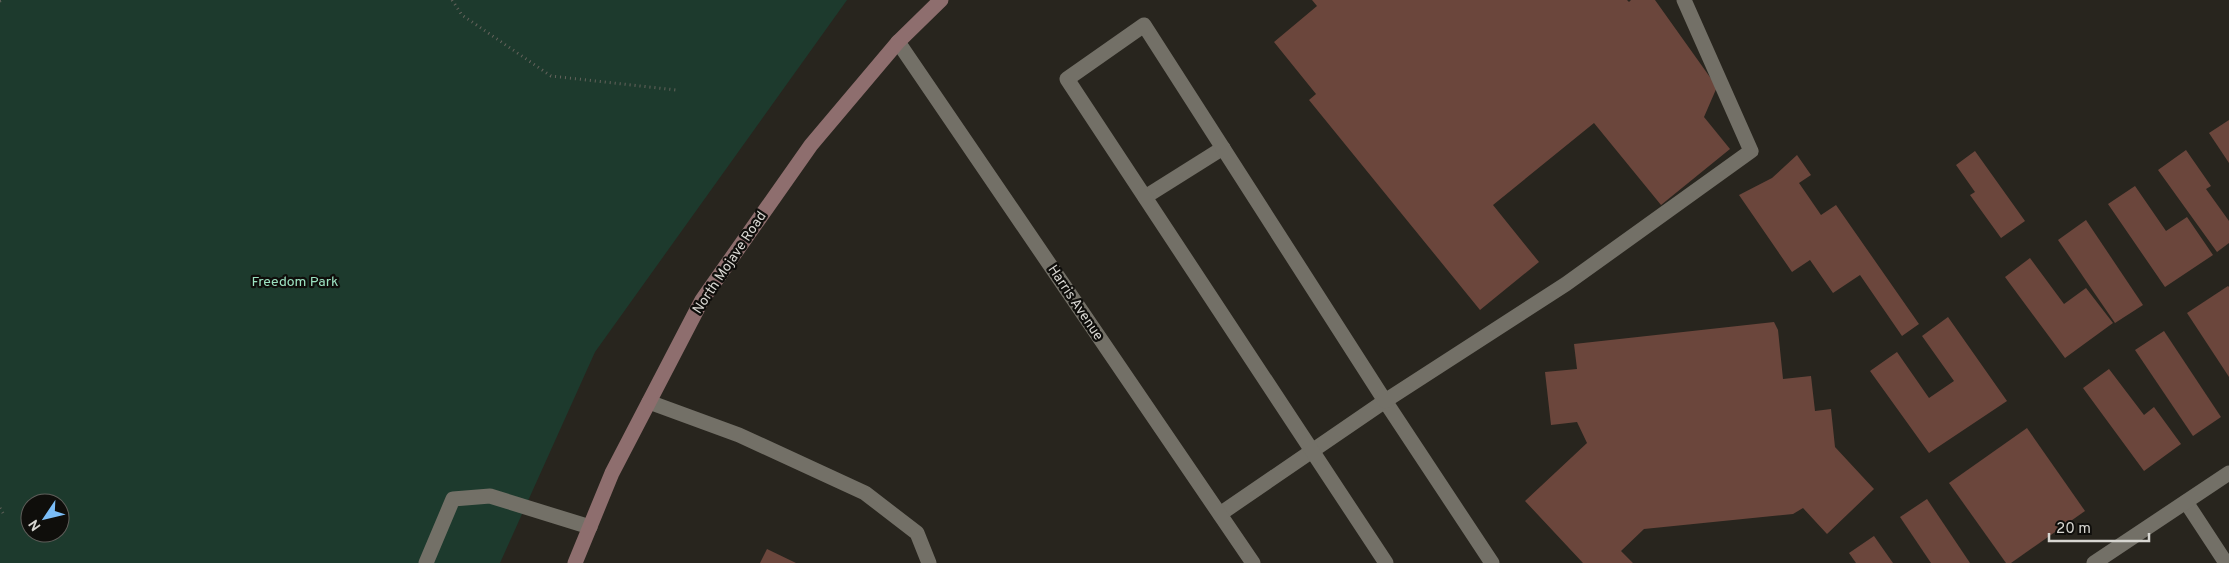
<svg xmlns="http://www.w3.org/2000/svg" width="2229" height="563" viewBox="0 0 2229 563" font-family="Overpass,sans-serif">
<rect width="100%" height="100%" fill="#28251e"/>
<path fill="#1d3a2d" fill-rule="evenodd" d="M0,0H847L595,352L500,563H0ZM30,503H60V533H30Z"/>
<g fill="#6b463c">
<polygon points="1312,0 1627,0 1629,2 1631,0 1655,0 1717,87 1704,117 1730,149 1661,205 1594,123 1493,205 1539,262 1480,310 1309,100 1316,94 1274,42 1317,6"/>
<polygon points="2229,120 2229,163 2209,133"/>
<polygon points="2186,150 2211,186 2206,189 2229,221 2229,243 2217,252 2158,170"/>
<polygon points="1975,151 2025,221 2001,238 1970,195 1975,192 1956,165"/>
<polygon points="1797,155 1811,175 1799,183 1821,215 1836,205 1919,324 1902,336 1860,275 1833,293 1810,260 1792,272 1739,195 1772,178"/>
<polygon points="2135,186 2166,231 2187,217 2213,255 2165,287 2108,204"/>
<polygon points="2086,220 2143,305 2115,323 2058,240"/>
<polygon points="2030,258 2064,304 2086,288 2113,323 2065,358 2005,277"/>
<polygon points="2228,286 2229,287 2229,377 2187,313"/>
<polygon points="1948,317 2007,401 1929,453 1870,371 1897,352 1929,398 1954,381 1922,336"/>
<polygon points="1774,322 1778,330 1783,379 1811,376 1815,411 1831,409 1835,447 1874,489 1827,534 1803,508 1793,514 1644,529 1621,551 1633,563 1583,563 1525,501 1587,443 1577,422 1551,425 1545,372 1577,369 1574,344"/>
<polygon points="2164,331 2221,417 2193,436 2135,350"/>
<polygon points="2109,369 2144,415 2154,407 2181,444 2144,471 2083,388"/>
<polygon points="2027,428 2085,511 2011,563 2006,563 1949,483"/>
<polygon points="1927,499 1970,563 1931,563 1900,517"/>
<polygon points="1874,536 1893,563 1856,563 1849,553"/>
<polygon points="767,549 796,563 760,563"/>
</g>
<g fill="none" stroke-linecap="round" stroke-linejoin="round">
<g stroke="#65635c" stroke-width="3" stroke-dasharray="1 4" stroke-linecap="butt">
<polyline points="452,0 462,15 551,76 676,90"/>
<polyline points="0,1 3,0"/>
<polyline points="0,508 3,513"/>
</g>
<g stroke="#737067" stroke-width="15">
<polyline points="1145,197 1223,148"/>
<polyline points="649,402 739,435 865,493 917,533 929,563"/>
<polyline points="1220,514 1385,401 1492,563"/>
<polyline points="426,563 453,499 490,496 590,527"/>
<polyline points="1386,563 1067,79 1144,25 1385,401 1566,284 1751,151 1684,0"/>
</g>
<g stroke="#737067" stroke-width="15">
<polyline points="898,42 1253,563"/>
<polyline points="2186,502 2226,563"/>
<polyline points="2094,563 2229,473"/>
</g>
<polyline stroke="#8e6e6e" stroke-width="15" points="575,563 612,473 702,300 811,145 898,42 941,0"/>
</g>
<g text-anchor="middle" dominant-baseline="central" stroke-width="4.5" stroke-linejoin="round" paint-order="stroke">
<g font-size="14" fill="#d7d6d1" stroke="#0f0e0b">
<text transform="translate(730 263) rotate(-56)">North Mojave Road</text>
<text transform="translate(1075 303) rotate(56)">Harris Avenue</text>
</g>
<g font-size="14" fill="#9ce2c1" stroke="#0f0e0b">
<text x="295" y="282">Freedom Park</text>
</g>
</g>
<g transform="translate(45 518) rotate(235)"><circle r="24" fill="#0f0e0b" stroke="#5f5e5a"/>
<path d="M0-4L9 19L0 12L-9 19Z" fill="#7bbef8"/>
<text y="-8" font-size="14" font-weight="bold" text-anchor="middle" fill="#d7d6d1">N</text>
</g>
<path d="M2049 533v8h100v-8" fill="none" stroke="#d7d6d1" stroke-width="2.5"/>
<text x="2056" y="533" font-size="15" fill="#d7d6d1" stroke="#0f0e0b" stroke-width="4" paint-order="stroke">20 m</text>
</svg>
